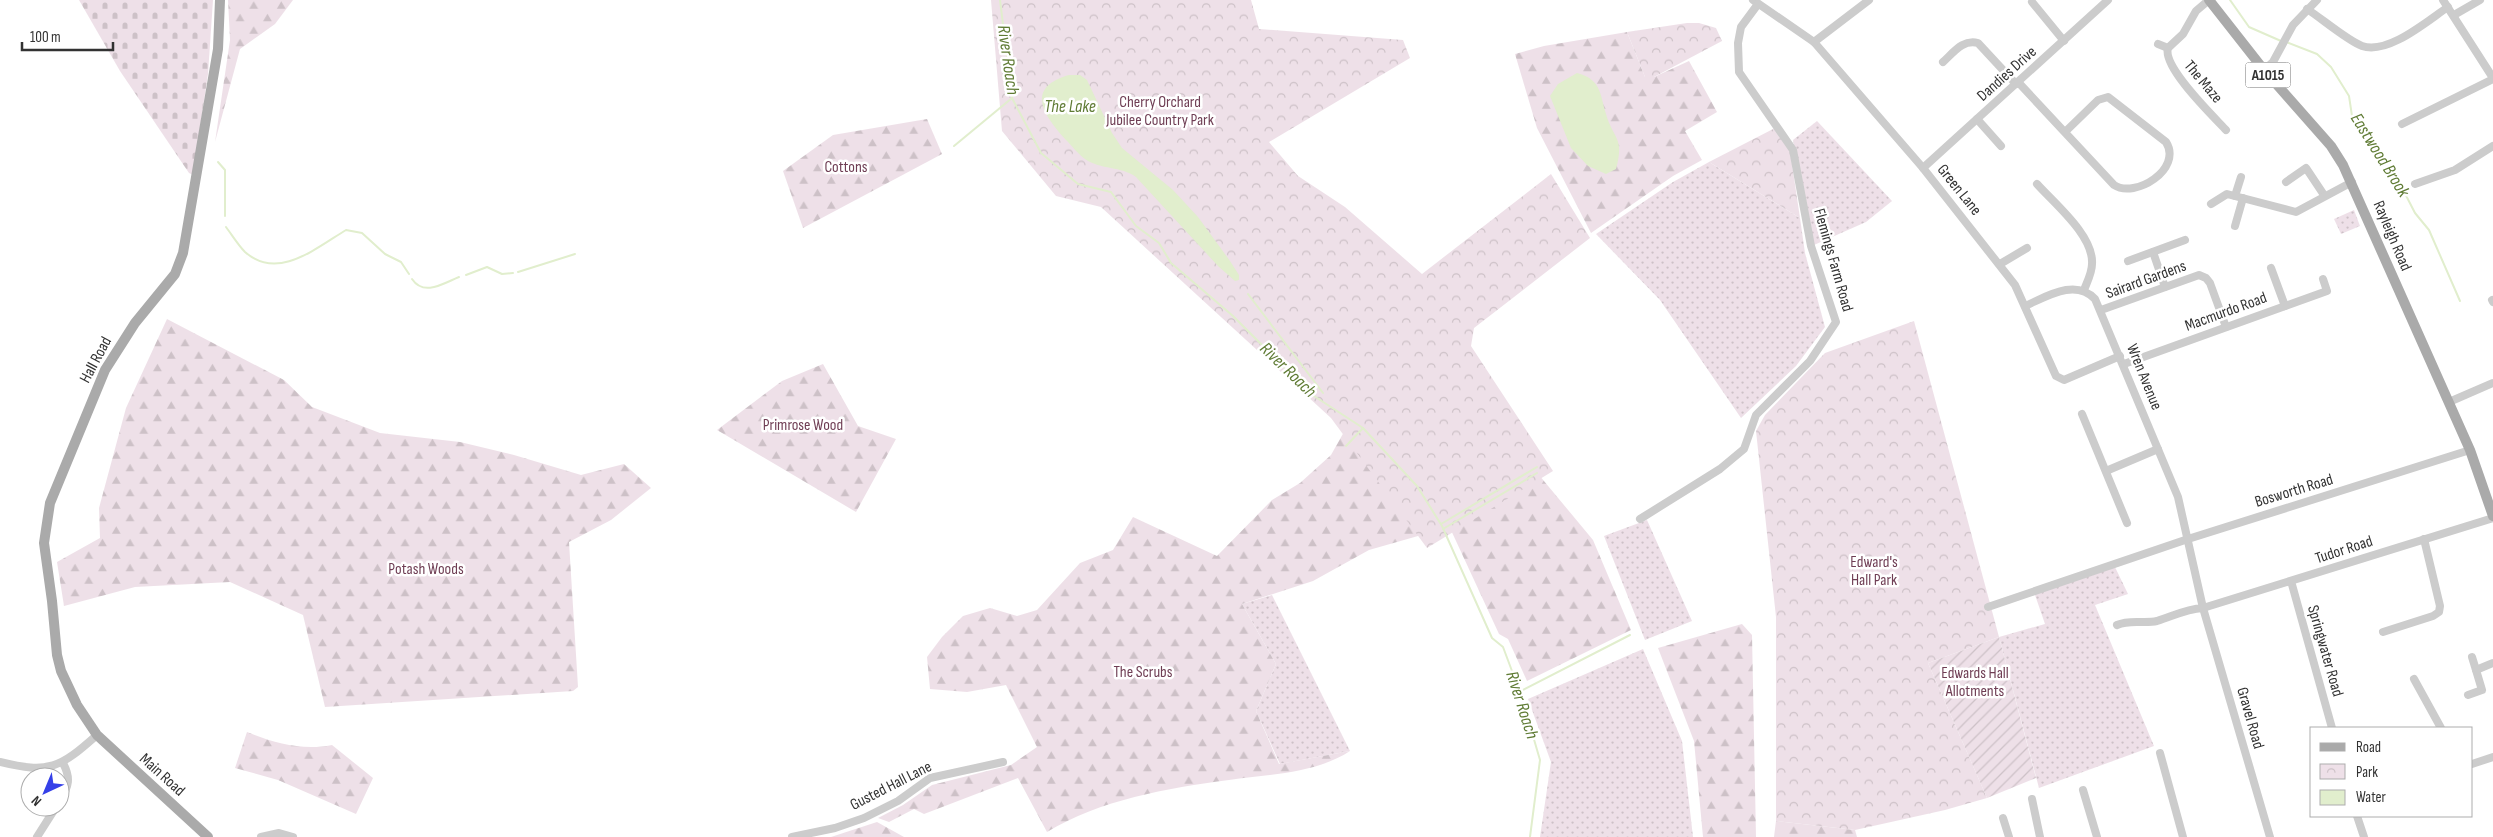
<svg xmlns="http://www.w3.org/2000/svg" width="2493" height="837" viewBox="0 0 2493 837" font-family="'Sofia Sans Condensed',sans-serif">
<defs>
<pattern id="grass-dots" width="8" height="8" patternUnits="userSpaceOnUse" patternTransform="scale(1.25)"><rect width="8" height="8" fill="#eee0e8"/><path d="M2 2h.1M6 6h.1" fill="none" stroke="#cdc1c7" stroke-width="1.8" stroke-linecap="round"/></pattern>
<pattern id="forest-firs" width="22" height="20" patternUnits="userSpaceOnUse" patternTransform="scale(1.25)"><rect width="22" height="20" fill="#eee0e8"/><path d="M5 1l3.5 6h-7zM16 11l3.5 6h-7z" fill="#cdc1c7"/></pattern>
<pattern id="cemetery-stones" width="16" height="16" patternUnits="userSpaceOnUse" patternTransform="scale(1.25)"><rect width="16" height="16" fill="#eee0e8"/><path d="M2 7V4a2 2 0 0 1 4 0v3zM10 15v-3a2 2 0 0 1 4 0v3z" fill="#cdc1c7"/></pattern>
<pattern id="park-crowns" width="20" height="18" patternUnits="userSpaceOnUse" patternTransform="scale(1.25)"><rect width="20" height="18" fill="#eee0e8"/><path d="M2 6a3 3 0 1 1 6 0M12 15a3 3 0 1 1 6 0" fill="none" stroke="#cdc1c7"/></pattern>
<pattern id="garden-furrows" width="10" height="10" patternUnits="userSpaceOnUse" patternTransform="scale(1.25)"><rect width="10" height="10" fill="#eee0e8"/><path d="M-1 1l2-2M0 10L10 0M9 11l2-2" fill="none" stroke="#cdc1c7"/></pattern>
</defs>
<rect width="100%" height="100%" fill="#fff"/>
<g fill="url(#grass-dots)">
<polygon points="1817,121 1892,201 1866,222 1814,245 1793,140"/>
<polygon points="1709,162 1800,218 1805,253 1825,327 1796,366 1741,418 1660,300 1596,234 1673,182"/>
<polygon points="2354,210 2360,226 2341,234 2334,219"/>
<polygon points="1647,520 1692,621 1645,640 1604,536"/>
<polygon points="2114,565 2128,594 2095,605 2154,746 2039,788 1999,637 2045,624 2034,592"/>
<polygon points="1272,595 1350,751 1280,764 1256,711 1276,664 1242,604"/>
<polygon points="1643,649 1682,741 1693,837 1540,837 1551,762 1528,699"/>
</g>
<g fill="url(#forest-firs)">
<polygon points="228,0 293,0 275,24 240,49 215,142 230,40"/>
<polygon points="1627,32 1645,77 1654,77 1689,61 1717,112 1685,131 1702,160 1673,176 1591,233 1537,128 1515,54 1544,46"/>
<polygon points="927,119 942,154 803,228 783,171 833,135"/>
<polygon points="167,319 284,380 312,407 380,433 460,442 514,455 581,475 624,464 651,488 611,520 569,542 578,687 573,691 325,707 303,615 230,582 135,587 64,606 57,562 100,538 99,508 126,408"/>
<polygon points="823,364 858,426 896,439 856,512 717,430 782,381"/>
<path d="M1349,423L1439,530L1369,550L1313,581L1242,604L1276,664L1256,711L1279,764L1350,751C1315,774 1269,774 1229,780C1167,788 1100,800 1047,832L1018,778L924,814L914,809L889,822L878,818L903,805L932,785L1011,765L1037,747L1006,685L967,692L930,689L927,657L942,637L963,616L990,608L1017,616L1037,610L1080,563L1113,550L1133,517L1217,556L1272,500L1300,483L1331,455Z"/>
<polygon points="1539,475 1593,540 1631,630 1527,681 1508,639 1499,634 1450,528"/>
<polygon points="1742,624 1752,635 1756,837 1703,837 1694,741 1658,648"/>
<path d="M247,732C274,743 302,751 332,745L373,778L356,814L278,780L235,768Z"/>
<polygon points="1776,821 1855,830 1857,837 1774,837"/>
<polygon points="877,822 904,837 831,837"/>
</g>
<polygon fill="url(#cemetery-stones)" points="79,0 213,0 208,74 193,175 189,173 120,71"/>
<g fill="url(#park-crowns)">
<polygon points="991,0 1251,0 1259,29 1403,40 1410,58 1269,142 1298,176 1345,207 1422,274 1551,174 1590,238 1474,328 1471,346 1553,471 1427,548 1331,418 1101,207 1056,196 1002,131"/>
<polygon points="1687,23 1699,23 1716,28 1722,41 1654,77 1645,77 1627,32"/>
<polygon points="1775,128 1790,151 1800,218 1709,162"/>
<polygon points="1914,321 1999,637 1928,663 1987,798 1945,810 1855,830 1776,821 1776,617 1756,431 1765,415 1825,353"/>
</g>
<polygon fill="url(#garden-furrows)" points="1999,637 2036,778 1987,798 1928,663"/>
<g fill="#e1eecd">
<path d="M1577,73C1601,79 1600,94 1606,114C1613,139 1625,137 1616,169L1606,174L1588,166L1571,148L1550,96L1558,84Z"/>
<path d="M1069,75H1080L1087,80L1112,133L1122,148L1173,190L1198,217L1230,261L1239,275V280L1235,281L1218,266L1136,177C1121,166 1101,170 1085,159C1078,154 1072,146 1066,140C1044,116 1024,88 1069,75Z"/>
</g>
<g fill="none" stroke-linecap="round" stroke-linejoin="round">
<g stroke="#e1eecd" stroke-width="2">
<polyline points="1000,0 1012,98 1041,153 1078,184 1111,192 1136,226 1159,243 1171,263 1233,316 1311,394 1363,428 1417,486 1442,526 1492,638 1503,647 1521,695 1540,760 1530,837"/>
<polyline points="2230,0 2249,27 2281,41"/>
<polyline points="2286,42 2317,54 2331,67 2349,96 2352,116 2397,178 2415,213 2429,230 2460,301"/>
<polyline points="954,146 1012,98"/>
<polyline points="218,162 225,170 225,216"/>
<path d="M226,227C232,235 238,245 245,252C278,281 316,248 346,230L362,233L385,254L401,262L409,274"/>
<polyline points="518,272 575,254"/>
<polyline points="466,275 487,267 502,274 513,273"/>
<path d="M412,279C424,297 444,283 459,277"/>
<polyline points="1248,294 1323,393"/>
<polyline points="1346,446 1363,428"/>
<polyline points="1441,524 1537,467"/>
<polyline points="1443,529 1537,473"/>
<polyline points="1519,692 1630,635"/>
</g>
<g stroke="#ccc" stroke-width="8">
<polyline points="1753,0 1814,42 1923,168 2015,285 2056,376 2064,380 2120,356"/>
<path d="M2209,0L2196,11L2183,34L2168,48C2162,67 2213,116 2226,130"/>
<polyline points="2443,0 2493,78"/>
<polyline points="2032,2 2064,41"/>
<path d="M2307,9C2321,18 2348,41 2362,46C2388,55 2427,21 2448,7"/>
<polyline points="2454,15 2480,0"/>
<polyline points="1814,42 1869,0"/>
<polyline points="2158,44 2168,48"/>
<path d="M1943,62C1954,52 1963,39 1978,43L2016,84"/>
<polyline points="2264,70 2273,62 2293,25 2317,0"/>
<path d="M2018,82L2114,185C2135,199 2183,169 2166,142L2108,97L2098,100L2065,132"/>
<polyline points="1977,119 2001,146"/>
<polyline points="2402,124 2493,79"/>
<polyline points="1923,168 2108,0"/>
<polyline points="2286,182 2306,168 2324,195"/>
<path d="M2037,184C2055,204 2094,236 2092,264C2092,273 2087,282 2084,290"/>
<polyline points="2415,184 2455,170 2493,146"/>
<polyline points="2235,196 2241,177"/>
<polyline points="2211,204 2227,194 2296,212 2352,182"/>
<polyline points="2235,226 2243,198"/>
<polyline points="2153,252 2165,287"/>
<polyline points="2128,261 2185,240"/>
<polyline points="2000,264 2027,248"/>
<polyline points="2271,268 2285,306"/>
<polyline points="2492,300 2493,302"/>
<path d="M2025,306C2046,297 2075,278 2095,299L2178,497L2203,608C2186,609 2173,616 2157,621C2144,624 2130,619 2117,625"/>
<polyline points="2101,310 2199,275 2206,278 2210,283 2226,327"/>
<polyline points="2124,364 2327,291 2323,279"/>
<polyline points="2449,402 2493,383"/>
<polyline points="2082,414 2127,523"/>
<polyline points="2106,471 2158,449"/>
<polyline points="1640,519 1720,469 1744,449 1756,415 1810,361 1836,322 1811,246 1793,150 1739,72 1738,43 1741,27 1758,4"/>
<polyline points="2291,581 2332,728"/>
<polyline points="1988,607 2188,539 2470,450"/>
<polyline points="2383,632 2433,616 2439,612 2440,606 2424,539"/>
<polyline points="2472,657 2476,670"/>
<polyline points="2414,679 2441,728"/>
<polyline points="2468,695 2482,690 2476,670 2493,663"/>
<polyline points="2160,753 2183,837"/>
<path d="M0,762C49,774 60,768 97,735"/>
<polyline points="2472,764 2493,757"/>
<polyline points="2083,790 2097,837"/>
<polyline points="2032,799 2040,837"/>
<path d="M60,801C69,786 71,778 63,763"/>
<polyline points="2357,816 2364,837"/>
<polyline points="2003,818 2009,837"/>
<polyline points="37,837 56,807"/>
<polyline points="261,837 279,833 293,837"/>
<polyline points="792,837 835,828 864,818 898,801 930,778 1003,762"/>
<polyline points="2270,837 2203,608 2493,518"/>
</g>
<g stroke="#aaa" stroke-width="10">
<polyline points="2209,0 2264,70 2331,146 2343,165 2470,450 2493,516"/>
<polyline points="208,837 97,735 77,705 61,671 57,655 52,601 44,543 50,503 105,370 135,323 175,274 183,253 218,49 220,0"/>
</g>
</g>
<g text-anchor="middle" dominant-baseline="central" stroke-width="5" stroke-linejoin="round" paint-order="stroke">
<rect fill="#fff" stroke="#707070" stroke-width="1" x="2245.5" y="62.5" width="45" height="25" rx="4"/>
<g font-size="15" font-weight="bold" fill="#323232">
<text x="2268" y="75">A1015</text>
</g>
<g font-size="16" fill="#323232" stroke="#fff">
<text transform="translate(2007 74) rotate(-42)">Dandies Drive</text>
<text transform="translate(2203 82) rotate(50)">The Maze</text>
<text transform="translate(1959 190) rotate(51)">Green Lane</text>
<text transform="translate(2392 236) rotate(67)">Rayleigh Road</text>
<text transform="translate(1833 260) rotate(74)">Flemings Farm Road</text>
<text transform="translate(2146 280) rotate(-20)">Sairard Gardens</text>
<text transform="translate(2226 312) rotate(-20)">Macmurdo Road</text>
<text transform="translate(96 360) rotate(-62)">Hall Road</text>
<text transform="translate(2144 377) rotate(68)">Wren Avenue</text>
<text transform="translate(2294 491) rotate(-17)">Bosworth Road</text>
<text transform="translate(2344 550) rotate(-18)">Tudor Road</text>
<text transform="translate(2325 651) rotate(74)">Springwater Road</text>
<text transform="translate(2250 718) rotate(74)">Gravel Road</text>
<text transform="translate(162 775) rotate(42)">Main Road</text>
<text transform="translate(891 786) rotate(-27)">Gusted Hall Lane</text>
</g>
<g font-size="16" fill="#6f3e54" stroke="#fff">
<text x="1160" y="102">Cherry Orchard<tspan x="1160" dy="18">Jubilee Country Park</tspan></text>
<text x="846" y="167">Cottons</text>
<text x="803" y="425">Primrose Wood</text>
<text x="1874" y="562">Edward's<tspan x="1874" dy="18">Hall Park</tspan></text>
<text x="426" y="569">Potash Woods</text>
<text x="1143" y="672">The Scrubs</text>
<text x="1975" y="673">Edwards Hall<tspan x="1975" dy="18">Allotments</tspan></text>
</g>
<g font-size="18" font-style="italic" fill="#5f7b34" stroke="#fff">
<text transform="translate(1008 60) rotate(82)">River Roach</text>
<text x="1070" y="106">The Lake</text>
<text transform="translate(2380 155) rotate(58)">Eastwood Brook</text>
<text transform="translate(1288 370) rotate(44)">River Roach</text>
<text transform="translate(1522 705) rotate(72)">River Roach</text>
</g>
</g>
<rect x="2310" y="727" width="162" height="90" fill="#ffffff" stroke="#adadad"/>
<rect x="2320" y="743" width="25" height="8" fill="#aaaaaa" stroke="#adadad"/>
<text x="2356" y="752" font-size="15" fill="#323232">Road</text>
<rect x="2320" y="764" width="25" height="15" fill="url(#park-crowns)" stroke="#adadad"/>
<text x="2356" y="777" font-size="15" fill="#323232">Park</text>
<rect x="2320" y="790" width="25" height="15" fill="#e1eecd" stroke="#adadad"/>
<text x="2356" y="802" font-size="15" fill="#323232">Water</text>
<g transform="translate(45 792) rotate(224)"><circle r="24" fill="#ffffff" stroke="#adadad"/>
<path d="M0-4L9 19L0 12L-9 19Z" fill="#3540e8"/>
<text y="-8" font-size="14" font-weight="bold" text-anchor="middle" fill="#323232">N</text>
</g>
<path d="M22 42v8h91v-8" fill="none" stroke="#323232" stroke-width="2.5"/>
<text x="30" y="42" font-size="15" fill="#323232" stroke="#ffffff" stroke-width="4" paint-order="stroke">100 m</text>
</svg>
